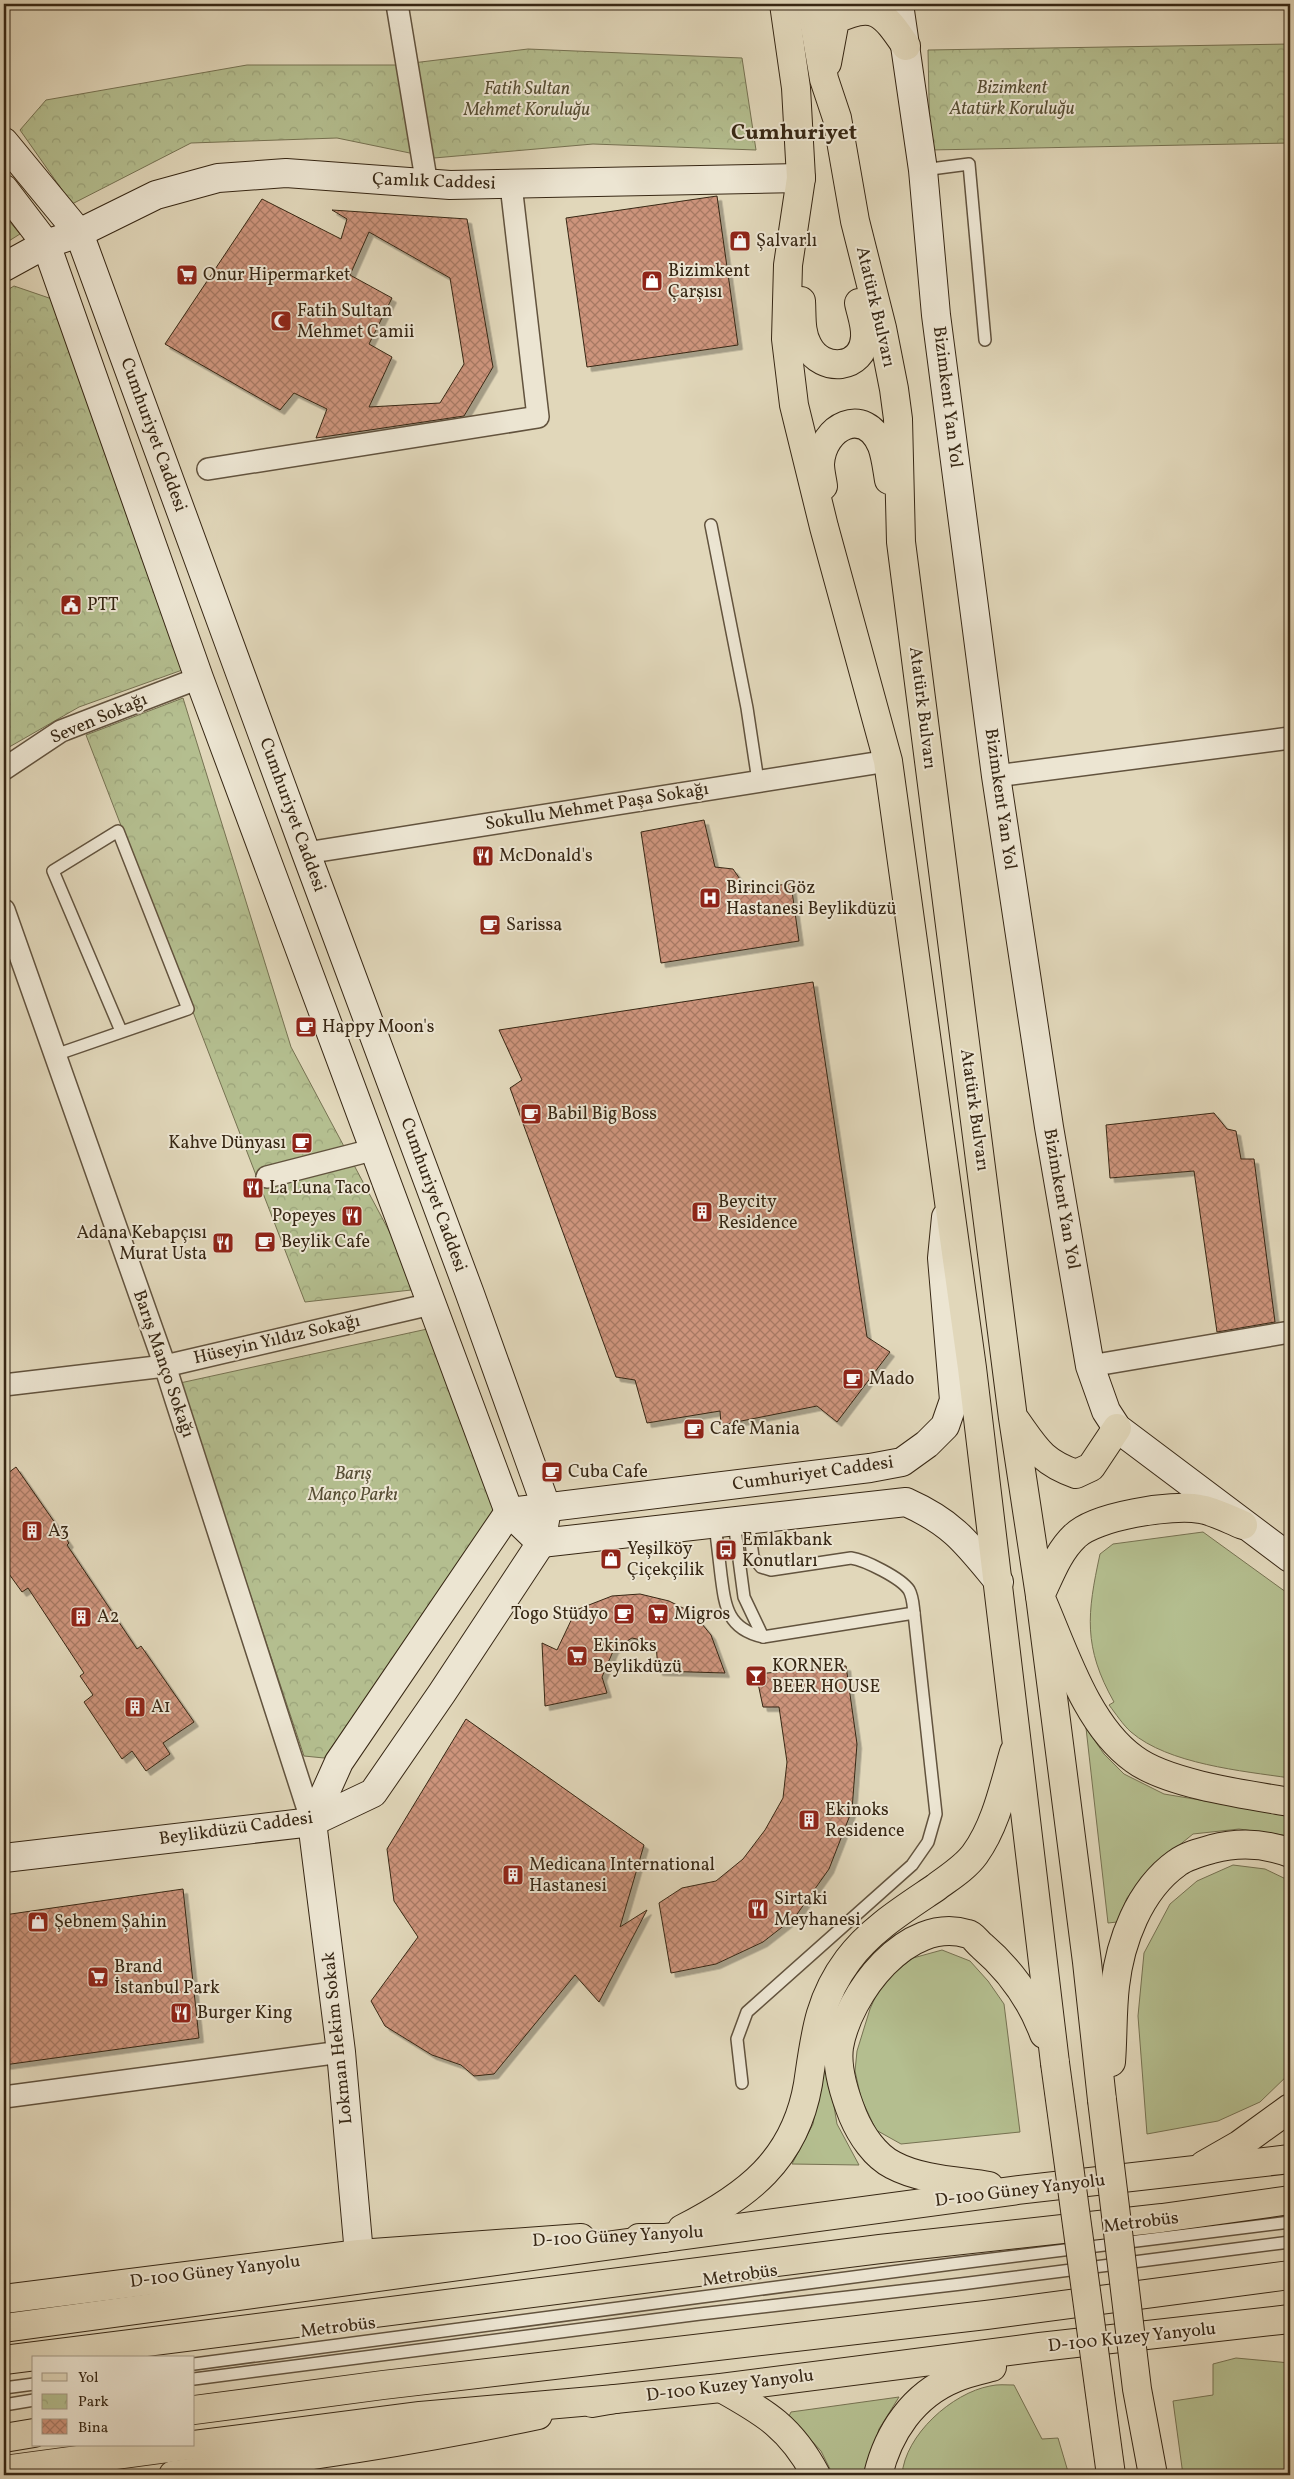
<svg xmlns="http://www.w3.org/2000/svg" width="1294" height="2479" viewBox="0 0 1294 2479" font-family="Vollkorn,serif">
<defs>
<pattern id="park-crowns" width="20" height="18" patternUnits="userSpaceOnUse" patternTransform="scale(1.25)"><rect width="20" height="18" fill="#b4be8f"/><path d="M2 6a3 3 0 1 1 6 0M12 15a3 3 0 1 1 6 0" fill="none" stroke="#9ba37a"/></pattern>
<pattern id="building-cross-hatch" width="8" height="8" patternUnits="userSpaceOnUse" patternTransform="scale(1.25)"><rect width="8" height="8" fill="#cd947b"/><path d="M0 0l8 8M0 8l8-8" fill="none" stroke="#a77964"/></pattern>
<filter id="shadow"><feDropShadow dx="4.5" dy="4.5" stdDeviation="0" flood-color="#0004"/></filter>
</defs>
<rect width="100%" height="100%" fill="#e1d7ba"/>
<filter id="stains"><feTurbulence type="fractalNoise" baseFrequency=".004" numOctaves="4"/><feColorMatrix values="0 0 0 0 .2 0 0 0 0 .09 0 0 0 0 .02 0 0 0 .5 -.17"/></filter>
<radialGradient id="worn" r=".72"><stop offset=".6" stop-color="#630" stop-opacity="0"/><stop offset="1" stop-color="#630" stop-opacity=".3"/></radialGradient>
<g fill="#b4be8f" stroke="#767252">
<path d="M1203,1532L1290,1595V1778C1242,1771 1168,1764 1131,1732C1123,1725 1116,1714 1109,1705L1114,1702C1083,1647 1087,1614 1100,1554L1113,1544Z"/>
<polygon points="1086,1728 1104,1754 1124,1774 1164,1794 1290,1815 1290,1836 1239,1829 1193,1834 1146,1872 1127,1898 1117,1922 1108,1923"/>
<polygon points="1233,1865 1265,1869 1290,1881 1290,2073 1260,2102 1218,2121 1147,2134 1138,2016 1144,1953 1170,1904 1197,1881"/>
<polygon points="942,1950 970,1961 988,1981 1004,2004 1020,2132 901,2144 876,2130 861,2098 855,2071 857,2051 870,2009 882,1982 913,1958"/>
<polygon points="826,2059 837,2124 859,2165 792,2164 813,2124"/>
<polygon points="1236,2358 1290,2363 1290,2475 1183,2475 1173,2401 1213,2395 1213,2364"/>
<path d="M1014,2385L1042,2439L1058,2438L1069,2475H902C905,2435 952,2393 990,2386C998,2384 1006,2385 1014,2385Z"/>
<polygon points="899,2397 879,2429 866,2475 833,2475 821,2451 789,2416 791,2412"/>
</g>
<g fill="url(#park-crowns)" stroke="#767252">
<polygon points="1290,44 1290,143 930,150 928,50"/>
<polygon points="528,49 742,58 756,150 593,144 434,158 337,138 191,143 72,204 20,130 46,100 247,65 396,65"/>
<polygon points="4,215 20,234 4,244"/>
<polygon points="14,286 52,299 185,669 79,707 4,750 4,292"/>
<polygon points="183,698 291,1047 420,1289 305,1302 86,735"/>
<polygon points="441,1326 501,1512 324,1758 304,1756 180,1383"/>
</g>
<g fill="url(#building-cross-hatch)" stroke="#372714" fill-rule="evenodd" filter="url(#shadow)">
<polygon points="717,196 738,345 587,367 566,218"/>
<path d="M262,199L341,239L347,219L332,210L467,219L493,367L464,416L316,438L327,409L294,393L280,410L165,344ZM369,232L450,278L464,364L440,403L369,407L392,357L369,344L392,298L350,275Z"/>
<polygon points="704,820 715,867 733,869 746,888 791,884 799,941 661,963 641,832"/>
<polygon points="813,982 867,1337 890,1352 837,1422 817,1406 721,1425 720,1411 647,1423 635,1380 616,1377 510,1088 522,1080 499,1030"/>
<polygon points="1214,1113 1227,1129 1236,1131 1241,1159 1254,1159 1275,1322 1217,1332 1194,1171 1110,1178 1106,1125"/>
<polygon points="16,1467 69,1543 67,1545 137,1649 141,1646 194,1722 163,1743 170,1754 146,1771 132,1751 122,1759 84,1702 93,1695 80,1676 84,1673 28,1588 22,1592 4,1567 4,1476"/>
<polygon points="640,1594 669,1601 693,1613 711,1635 725,1673 658,1671 656,1643 632,1638 614,1649 602,1677 607,1693 545,1706 542,1643 557,1650 576,1610 612,1596"/>
<polygon points="846,1666 857,1744 852,1810 829,1869 795,1917 763,1942 716,1964 671,1973 659,1903 682,1888 716,1881 743,1859 765,1830 783,1798 787,1762 779,1707 763,1707 756,1674"/>
<polygon points="466,1719 644,1845 620,1927 647,1910 599,2002 575,1975 494,2074 474,2076 461,2065 432,2055 385,2026 371,2001 418,1937 394,1901 387,1849"/>
<polygon points="183,1889 199,2038 4,2065 4,1915"/>
</g>
<g fill="none" stroke-linecap="round" stroke-linejoin="round">
<g stroke="#62533e" stroke-width="14">
<g id="lane">
<polyline points="923,170 969,164 985,340"/>
<polyline points="711,525 747,708 758,781"/>
<polyline points="55,1055 188,1009 118,831 53,871 121,1031"/>
<path d="M748,1520L753,1557L761,1567L771,1570L851,1558C865,1560 901,1578 909,1590C913,1597 913,1605 914,1613"/>
<polyline points="734,1522 744,1597 763,1637"/>
<path d="M715,1524C717,1541 719,1558 721,1575C725,1606 727,1629 763,1637L914,1613L936,1814L928,1842L912,1865L747,2012L737,2039L742,2083"/>
<polyline points="194,2364 952,2264 1290,2222"/>
<polyline points="194,2379 700,2314 961,2284 1290,2242"/>
<polyline points="4,2388 34,2384"/>
<polyline points="4,2405 34,2400"/>
</g>
</g>
<g stroke="#62533e" stroke-width="24">
<g id="street">
<polyline points="397,4 427,185"/>
<polyline points="208,469 538,417 511,185"/>
<polyline points="4,769 61,731 199,678"/>
<polyline points="996,776 1290,738"/>
<polyline points="306,853 888,761"/>
<polyline points="4,910 165,1366 312,1822"/>
<polyline points="267,1177 372,1150"/>
<polyline points="1090,1366 1290,1332"/>
<polyline points="4,1385 165,1366 431,1304"/>
<polyline points="4,2097 341,2052"/>
</g>
</g>
<g stroke="#372714" stroke-width="30">
<g id="secondary">
<polyline points="899,4 923,170 936,315 996,776 1049,1127 1090,1366 1106,1411 1117,1428 1290,1558"/>
<polyline points="4,142 79,233 306,853 470,1294 547,1509 541,1543 442,1693 373,1793 312,1822 4,1858"/>
<polyline points="4,189 46,244 199,678 509,1512 541,1543"/>
<polyline points="4,267 46,244 79,233 156,195 218,178 286,173 450,185 801,178"/>
<path d="M541,1543L906,1502C953,1523 967,1543 999,1582"/>
<polyline points="312,1822 339,1762 509,1512 870,1468 902,1462 927,1444 945,1426 954,1400 942,1258 946,1217"/>
<polyline points="312,1822 341,2052 359,2254"/>
</g>
</g>
<g stroke="#372714" stroke-width="30">
<g id="primary">
<polyline points="784,4 796,88 801,178 788,265 786,339 794,405 824,527 888,761 972,1368 1055,2063"/>
<polyline points="811,4 824,79 837,118 855,221 882,328 894,389 898,419 901,542 1013,1418 1040,1596 1087,1962 1102,2100"/>
<path d="M827,63L835,20C875,0 884,14 906,46"/>
<path d="M801,301C802,316 800,332 808,346C822,373 863,370 865,337C866,326 861,313 859,303"/>
<path d="M823,486C822,479 820,471 820,464C822,426 865,405 882,446C886,457 887,469 889,480"/>
<path d="M1016,1421C1036,1449 1042,1462 1076,1474L1091,1467L1117,1428"/>
<path d="M1243,1525C1230,1520 1214,1511 1200,1509C1172,1504 1095,1516 1075,1536C1058,1552 1050,1575 1040,1596C1063,1648 1086,1725 1134,1759C1167,1784 1248,1795 1290,1802"/>
<path d="M1111,2062C1113,2037 1112,2011 1115,1986C1120,1942 1139,1890 1177,1863C1186,1856 1201,1852 1212,1849C1239,1842 1264,1843 1290,1853"/>
<polyline points="1204,2165 1239,2145 1290,2108"/>
<path d="M989,2186C959,2181 921,2180 893,2165C875,2156 861,2135 853,2116C845,2096 836,2069 839,2047C848,1994 907,1915 968,1934C973,1935 977,1942 982,1946C1010,1970 1031,1999 1044,2034"/>
<path d="M682,2229C747,2196 795,2160 808,2084C815,2037 818,2000 848,1960C870,1930 904,1909 935,1888C948,1878 965,1868 975,1854C996,1825 1004,1786 1014,1752"/>
<polyline points="639,2238 664,2238 1018,2190 1290,2159"/>
<polyline points="4,2299 359,2254 581,2238"/>
<path d="M721,2388C766,2413 791,2428 816,2475"/>
<polyline points="592,2403 615,2399 721,2388 1040,2347 1290,2319"/>
<path d="M173,2475C295,2458 417,2441 538,2415"/>
<path d="M878,2475C888,2433 913,2395 955,2378C966,2373 980,2370 992,2367"/>
</g>
</g>
<g stroke="#372714" stroke-width="30">
<g id="highway">
<polyline points="4,2328 664,2238"/>
<polyline points="4,2360 880,2249 1162,2218 1290,2200"/>
<polyline points="194,2410 383,2385 986,2315 1290,2275"/>
<polyline points="4,2438 34,2433"/>
<polyline points="194,2445 420,2416 615,2399"/>
<polyline points="4,2470 190,2445"/>
</g>
</g>
<use href="#lane" stroke="#ece5d2" stroke-width="11"/>
<use href="#street" stroke="#ece5d2" stroke-width="21"/>
<use href="#secondary" stroke="#ece5d2" stroke-width="28"/>
<use href="#primary" stroke="#e1d7ba" stroke-width="28"/>
<use href="#highway" stroke="#e1d7ba" stroke-width="28"/>
<g stroke="#372714" stroke-width="30" stroke-linecap="butt">
<g id="primary-bridge">
<polyline points="1055,2063 1111,2475"/>
<polyline points="1102,2100 1137,2389 1153,2475"/>
</g>
</g>
<use href="#primary-bridge" stroke="#e1d7ba" stroke-width="28"/>
</g>
<defs>
<g id="shop-square" transform="scale(1.125)"><rect x="-9" y="-9" width="18" height="18" rx="4" fill="#8f2418" stroke="#ece5d2"/><path d="M-5-2.5h2.3a2.7 3.5 0 0 1 5.4 0H5L5.5 6h-11ZM-1.5-2.5h3a1.5 2.3 0 0 0-3 0Z" fill="#fff"/></g>
<g id="supermarket-square" transform="scale(1.125)"><rect x="-9" y="-9" width="18" height="18" rx="4" fill="#8f2418" stroke="#ece5d2"/><path d="M-6-5.5h2.5l.6 2H6L4.5 2H-2.5L-4.4-4H-6ZM-1.5 3.2a1.3 1.3 0 1 0 .1 0ZM3 3.2a1.3 1.3 0 1 0 .1 0Z" fill="#fff"/></g>
<g id="mosque-square" transform="scale(1.125)"><rect x="-9" y="-9" width="18" height="18" rx="4" fill="#8f2418" stroke="#ece5d2"/><path d="M3.5-4.9A6 6 0 1 0 3.5 4.9A5 5 0 1 1 3.5-4.9Z" fill="#fff"/></g>
<g id="civic-square" transform="scale(1.125)"><rect x="-9" y="-9" width="18" height="18" rx="4" fill="#8f2418" stroke="#ece5d2"/><path d="M-.6-6.5H3V-4.5H.6V-3L4-1V1h2V6H-6V1h2V-1L-.6-3ZM-1.2 2.5V6h2.4V2.5Z" fill="#fff"/></g>
<g id="restaurant-square" transform="scale(1.125)"><rect x="-9" y="-9" width="18" height="18" rx="4" fill="#8f2418" stroke="#ece5d2"/><path d="M-5-6h1v4h1v-4h1v4h1v-4h1v5L-1.5 .5V6h-2V.5L-5-1ZM5-6V6H3V1.5H1.5Q1.5-4 5-6Z" fill="#fff"/></g>
<g id="hospital-square" transform="scale(1.125)"><rect x="-9" y="-9" width="18" height="18" rx="4" fill="#8f2418" stroke="#ece5d2"/><path d="M-5-5h3v3.5h4V-5h3V5h-3V1.5h-4V5h-3Z" fill="#fff"/></g>
<g id="cafe-square" transform="scale(1.125)"><rect x="-9" y="-9" width="18" height="18" rx="4" fill="#8f2418" stroke="#ece5d2"/><path d="M-5.5-4.5H6V0H3Q3 3.5 0 3.5H-2.5Q-5.5 3.5-5.5 0ZM3-3.2v2h1.7v-2ZM-6 4.5H4V6H-6Z" fill="#fff"/></g>
<g id="building-square" transform="scale(1.125)"><rect x="-9" y="-9" width="18" height="18" rx="4" fill="#8f2418" stroke="#ece5d2"/><path d="M-4-6H4V6H1V3H-1V6H-4ZM-2.5-4.3h1.7v1.8h-1.7ZM.8-4.3h1.7v1.8H.8ZM-2.5-1h1.7V.8h-1.7ZM.8-1h1.7V.8H.8Z" fill="#fff"/></g>
<g id="bus-square" transform="scale(1.125)"><rect x="-9" y="-9" width="18" height="18" rx="4" fill="#8f2418" stroke="#ece5d2"/><path d="M-5-6H5V4H4V6H2V4H-2V6H-4V4H-5ZM-3.5-4V0h7V-4ZM-3.5 1.2v1.5H-2V1.2ZM2 1.2v1.5H3.5V1.2Z" fill="#fff"/></g>
<g id="bar-square" transform="scale(1.125)"><rect x="-9" y="-9" width="18" height="18" rx="4" fill="#8f2418" stroke="#ece5d2"/><path d="M-6-5H6L.8 .8V4.5H3.5V6h-7V4.5H-.8V.8Z" fill="#fff"/></g>
</defs>
<g fill-rule="evenodd">
<use href="#shop-square" x="740" y="241"/>
<use href="#supermarket-square" x="187" y="275"/>
<use href="#shop-square" x="652" y="281"/>
<use href="#mosque-square" x="281" y="321"/>
<use href="#civic-square" x="71" y="605"/>
<use href="#restaurant-square" x="483" y="856"/>
<use href="#hospital-square" x="710" y="898"/>
<use href="#cafe-square" x="490" y="925"/>
<use href="#cafe-square" x="306" y="1027"/>
<use href="#cafe-square" x="531" y="1114"/>
<use href="#cafe-square" x="302" y="1143"/>
<use href="#restaurant-square" x="253" y="1188"/>
<use href="#building-square" x="702" y="1212"/>
<use href="#restaurant-square" x="352" y="1216"/>
<use href="#cafe-square" x="265" y="1242"/>
<use href="#restaurant-square" x="223" y="1243"/>
<use href="#cafe-square" x="853" y="1379"/>
<use href="#cafe-square" x="694" y="1429"/>
<use href="#cafe-square" x="552" y="1472"/>
<use href="#building-square" x="32" y="1531"/>
<use href="#bus-square" x="726" y="1550"/>
<use href="#shop-square" x="611" y="1559"/>
<use href="#cafe-square" x="624" y="1614"/>
<use href="#supermarket-square" x="658" y="1614"/>
<use href="#building-square" x="81" y="1617"/>
<use href="#supermarket-square" x="577" y="1656"/>
<use href="#bar-square" x="756" y="1676"/>
<use href="#building-square" x="135" y="1707"/>
<use href="#building-square" x="809" y="1820"/>
<use href="#building-square" x="513" y="1875"/>
<use href="#restaurant-square" x="758" y="1909"/>
<use href="#shop-square" x="38" y="1922"/>
<use href="#supermarket-square" x="98" y="1977"/>
<use href="#restaurant-square" x="181" y="2013"/>
</g>
<g text-anchor="middle" dominant-baseline="central" stroke-width="4" stroke-linejoin="round" paint-order="stroke">
<g font-size="18" font-style="italic" fill="#564d33" stroke="#ece5d2">
<text x="1012" y="88">Bizimkent<tspan x="1012" dy="21">Atatürk Koruluğu</tspan></text>
<text x="527" y="89">Fatih Sultan<tspan x="527" dy="21">Mehmet Koruluğu</tspan></text>
<text x="353" y="1474">Barış<tspan x="353" dy="21">Manço Parkı</tspan></text>
</g>
<g font-size="18" fill="#372714" stroke="#ece5d2">
<text transform="translate(434 182) rotate(2)">Çamlık Caddesi</text>
<text transform="translate(875 307) rotate(77)">Atatürk Bulvarı</text>
<text transform="translate(947 397) rotate(83)">Bizimkent Yan Yol</text>
<text transform="translate(153 435) rotate(70)">Cumhuriyet Caddesi</text>
<text transform="translate(922 708) rotate(83)">Atatürk Bulvarı</text>
<text transform="translate(99 719) rotate(-23)">Seven Sokağı</text>
<text transform="translate(1000 799) rotate(82)">Bizimkent Yan Yol</text>
<text transform="translate(597 807) rotate(-9)">Sokullu Mehmet Paşa Sokağı</text>
<text transform="translate(292 815) rotate(70)">Cumhuriyet Caddesi</text>
<text transform="translate(974 1110) rotate(82)">Atatürk Bulvarı</text>
<text transform="translate(433 1195) rotate(70)">Cumhuriyet Caddesi</text>
<text transform="translate(1061 1199) rotate(80)">Bizimkent Yan Yol</text>
<text transform="translate(277 1340) rotate(-13)">Hüseyin Yıldız Sokağı</text>
<text transform="translate(163 1364) rotate(71)">Barış Manço Sokağı</text>
<text transform="translate(813 1474) rotate(-8)">Cumhuriyet Caddesi</text>
<text transform="translate(236 1829) rotate(-8)">Beylikdüzü Caddesi</text>
<text transform="translate(338 2038) rotate(-96)">Lokman Hekim Sokak</text>
<text transform="translate(1020 2191) rotate(-7)">D-100 Güney Yanyolu</text>
<text transform="translate(1141 2223) rotate(-7)">Metrobüs</text>
<text transform="translate(618 2237) rotate(-3)">D-100 Güney Yanyolu</text>
<text transform="translate(215 2272) rotate(-7)">D-100 Güney Yanyolu</text>
<text transform="translate(740 2276) rotate(-8)">Metrobüs</text>
<text transform="translate(338 2328) rotate(-7)">Metrobüs</text>
<text transform="translate(1132 2338) rotate(-6)">D-100 Kuzey Yanyolu</text>
<text transform="translate(730 2386) rotate(-7)">D-100 Kuzey Yanyolu</text>
</g>
<g font-size="18" fill="#372714" stroke="#ece5d2" text-anchor="start">
<text x="756" y="241">Şalvarlı</text>
<text x="668" y="271">Bizimkent<tspan x="668" dy="21">Çarşısı</tspan></text>
<text x="203" y="275">Onur Hipermarket</text>
<text x="297" y="311">Fatih Sultan<tspan x="297" dy="21">Mehmet Camii</tspan></text>
<text x="87" y="605">PTT</text>
<text x="499" y="856">McDonald's</text>
<text x="726" y="888">Birinci Göz<tspan x="726" dy="21">Hastanesi Beylikdüzü</tspan></text>
<text x="506" y="925">Sarissa</text>
<text x="322" y="1027">Happy Moon's</text>
<text x="547" y="1114">Babil Big Boss</text>
<text x="286" y="1143" text-anchor="end">Kahve Dünyası</text>
<text x="269" y="1188">La Luna Taco</text>
<text x="718" y="1202">Beycity<tspan x="718" dy="21">Residence</tspan></text>
<text x="336" y="1216" text-anchor="end">Popeyes</text>
<text x="207" y="1233" text-anchor="end">Adana Kebapçısı<tspan x="207" dy="21">Murat Usta</tspan></text>
<text x="281" y="1242">Beylik Cafe</text>
<text x="869" y="1379">Mado</text>
<text x="710" y="1429">Cafe Mania</text>
<text x="568" y="1472">Cuba Cafe</text>
<text x="48" y="1531">A3</text>
<text x="742" y="1540">Emlakbank<tspan x="742" dy="21">Konutları</tspan></text>
<text x="627" y="1549">Yeşilköy<tspan x="627" dy="21">Çiçekçilik</tspan></text>
<text x="608" y="1614" text-anchor="end">Togo Stüdyo</text>
<text x="674" y="1614">Migros</text>
<text x="97" y="1617">A2</text>
<text x="593" y="1646">Ekinoks<tspan x="593" dy="21">Beylikdüzü</tspan></text>
<text x="772" y="1666">KORNER<tspan x="772" dy="21">BEER HOUSE</tspan></text>
<text x="151" y="1707">A1</text>
<text x="825" y="1810">Ekinoks<tspan x="825" dy="21">Residence</tspan></text>
<text x="529" y="1865">Medicana International<tspan x="529" dy="21">Hastanesi</tspan></text>
<text x="774" y="1899">Sirtaki<tspan x="774" dy="21">Meyhanesi</tspan></text>
<text x="54" y="1922">Şebnem Şahin</text>
<text x="114" y="1967">Brand<tspan x="114" dy="21">İstanbul Park</tspan></text>
<text x="197" y="2013">Burger King</text>
</g>
<g font-size="22" font-weight="bold" fill="#372714" stroke="#ece5d2">
<text x="794" y="133">Cumhuriyet</text>
</g>
</g>
<rect width="1294" height="2479" fill="none" stroke="#e1d7ba" stroke-width="20"/>
<rect x="5" y="5" width="1284" height="2469" fill="none" stroke="#372714" stroke-width="2.5"/>
<rect x="10" y="10" width="1274" height="2459" fill="none" stroke="#372714"/>
<rect x="32" y="2356" width="162" height="90" fill="#ece5d2" stroke="#a49986"/>
<rect x="42" y="2373" width="25" height="8" fill="#e1d7ba" stroke="#a49986"/>
<text x="78" y="2382" font-size="15" fill="#372714">Yol</text>
<rect x="42" y="2394" width="25" height="15" fill="url(#park-crowns)" stroke="#a49986"/>
<text x="78" y="2406" font-size="15" fill="#372714">Park</text>
<rect x="42" y="2419" width="25" height="15" fill="url(#building-cross-hatch)" stroke="#a49986"/>
<text x="78" y="2432" font-size="15" fill="#372714">Bina</text>
<rect width="100%" height="100%" filter="url(#stains)"/>
<rect width="100%" height="100%" fill="url(#worn)"/>
</svg>
